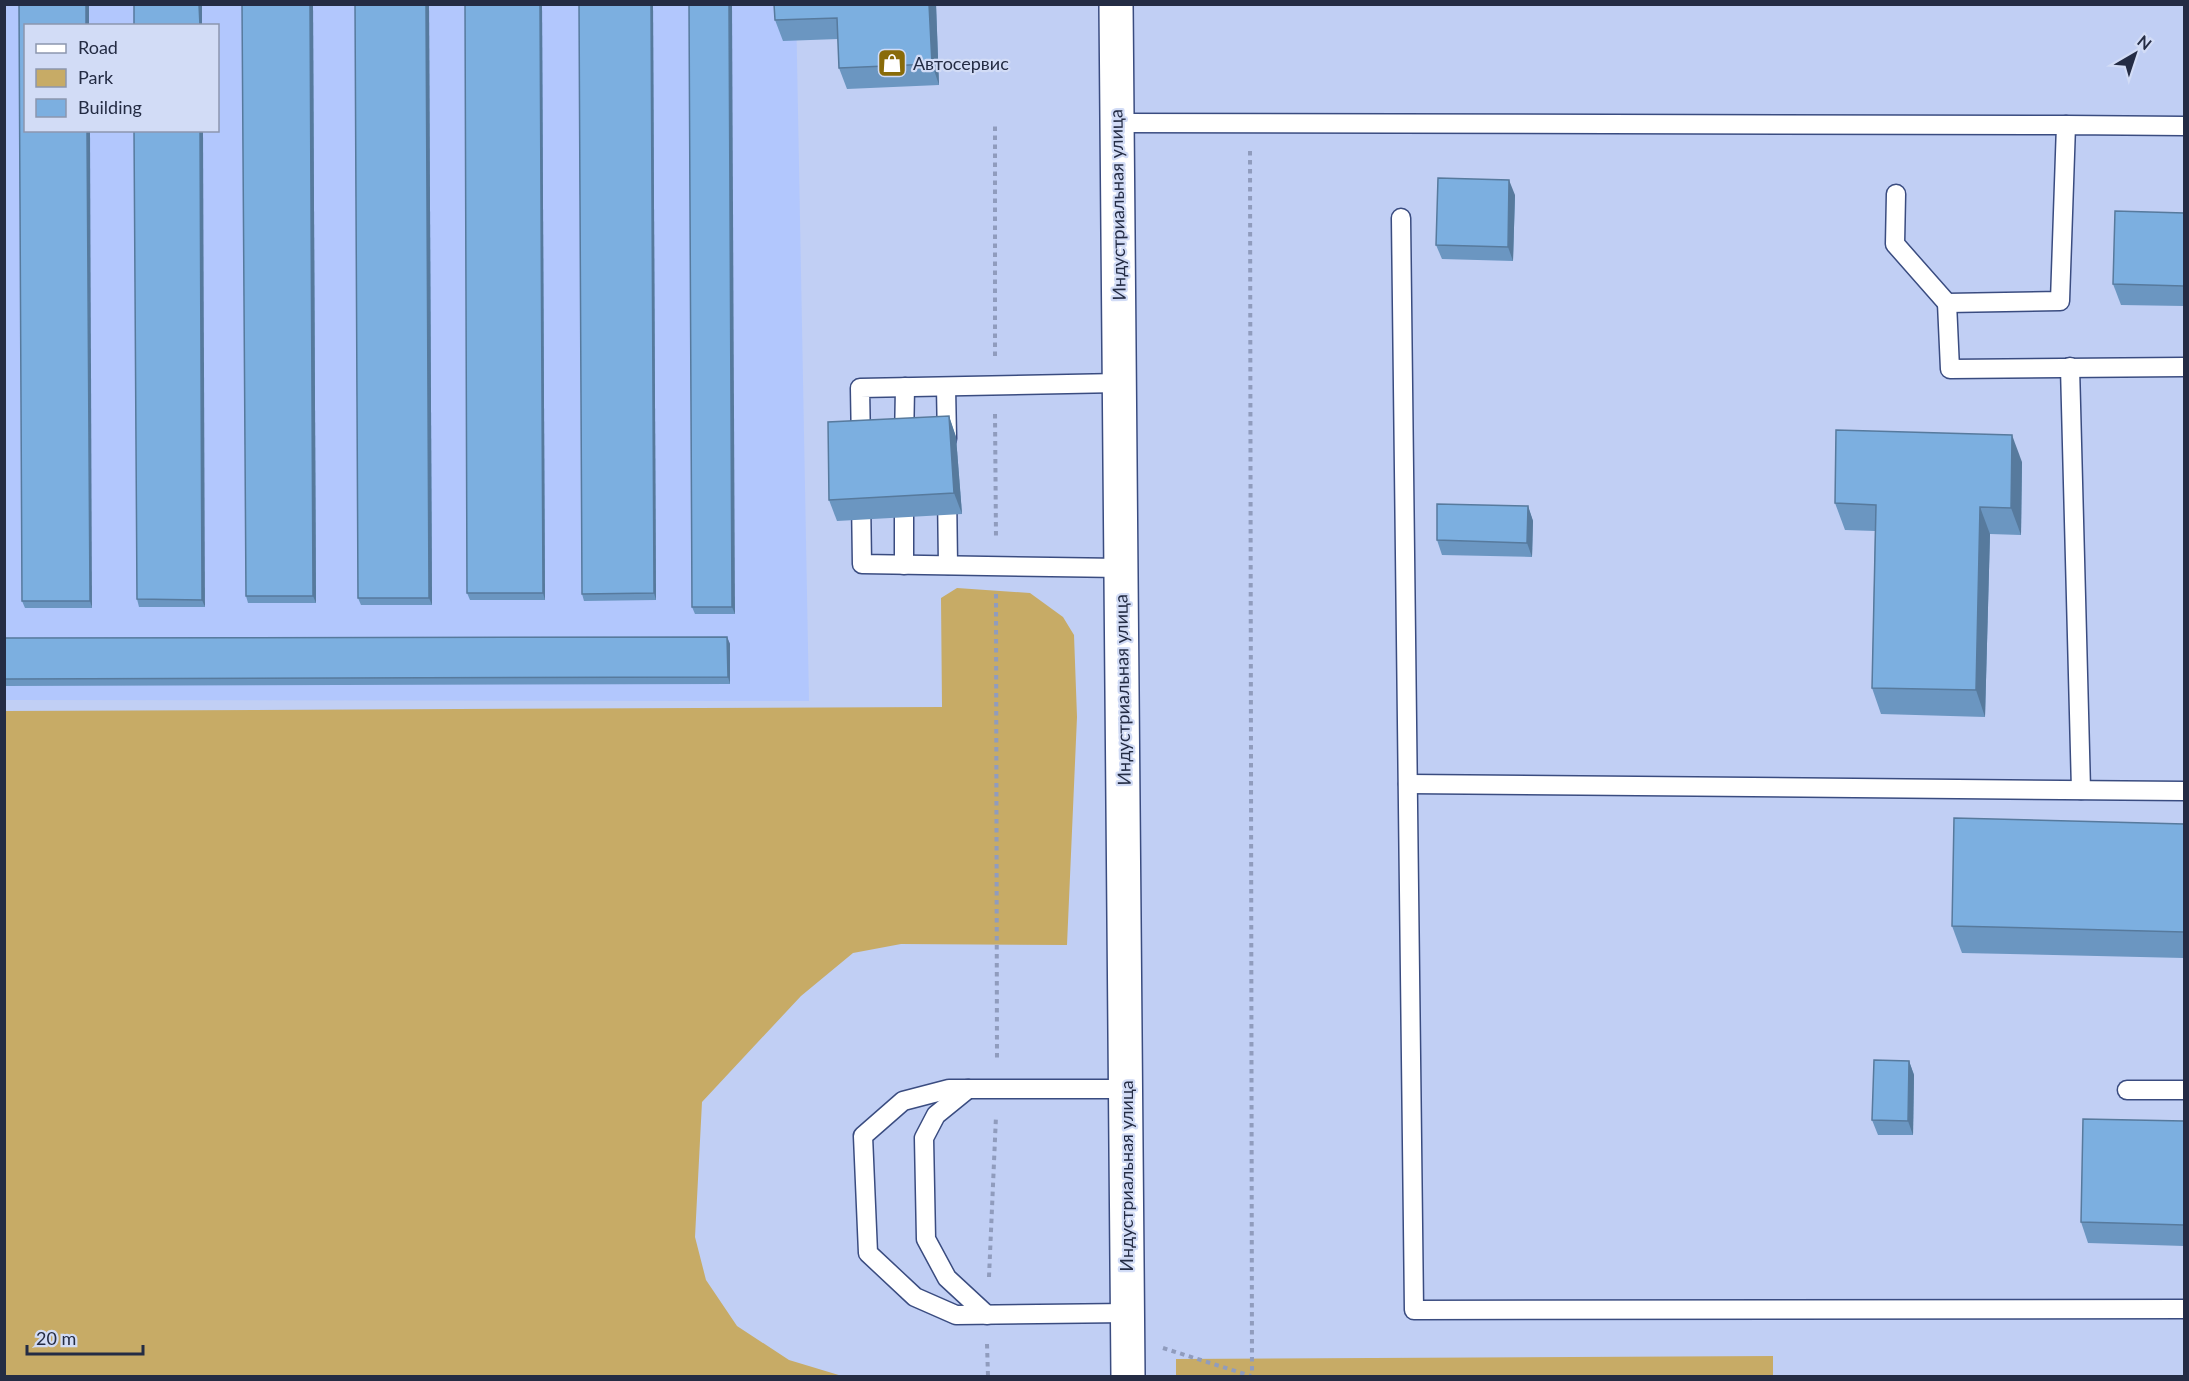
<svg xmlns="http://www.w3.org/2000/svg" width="2189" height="1381" viewBox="0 0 2189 1381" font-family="Lato,sans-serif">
<rect width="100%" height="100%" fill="#c1cff4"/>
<path fill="#b2c7fd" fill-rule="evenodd" d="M5,5H796L809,701L5,700ZM26,26H218V130H26Z"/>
<g fill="#c7ab66">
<polygon points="957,588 1030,593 1063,617 1074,635 1077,717 1067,945 901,944 853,953 801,996 702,1102 695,1237 706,1280 737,1326 789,1360 842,1376 5,1376 5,711 942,707 941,598"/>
<polygon points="1773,1356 1773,1376 1176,1376 1176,1359"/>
</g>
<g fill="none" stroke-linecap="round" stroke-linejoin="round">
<g stroke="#3a4c80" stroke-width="21">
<g id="service">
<polyline points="1117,123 2066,125"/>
<polyline points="1896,194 1895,244 1947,303 2060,301 2066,125 2184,126"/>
<polyline points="1401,218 1414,1310 2184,1309"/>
<polyline points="1947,303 1950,369 2184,367"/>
<polyline points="2070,367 2081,790"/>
<polyline points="946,387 947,439"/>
<polyline points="904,443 905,387"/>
<polyline points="861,445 860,388 1119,383"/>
<polyline points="947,491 948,565"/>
<polyline points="861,497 862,564 1121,568"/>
<polyline points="904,565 904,494"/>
<polyline points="1408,784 2184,791"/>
<polyline points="968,1089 936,1115 924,1138 926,1239 947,1278 987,1315"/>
<polyline points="1126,1089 949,1089 903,1101 863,1136 868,1253 915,1297 956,1315 1128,1313"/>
<polyline points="2127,1090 2184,1090"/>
</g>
</g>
<g stroke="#3a4c80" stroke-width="36">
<polyline id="minor" points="1116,4 1128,1376"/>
</g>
<g stroke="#909cbd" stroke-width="4" stroke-dasharray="4.5 4.5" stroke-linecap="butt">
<polyline points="1250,151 1252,1376"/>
<polyline points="995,356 995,122"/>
<polyline points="995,414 996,539"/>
<polyline points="996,594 997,1061"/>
<polyline points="989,1277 996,1116"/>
<polyline points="987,1344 988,1376"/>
<polyline points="1163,1348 1251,1376"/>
</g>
<use href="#service" stroke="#fff" stroke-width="18"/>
<use href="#minor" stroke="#fff" stroke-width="33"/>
</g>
<g fill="#6b96c1">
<polygon points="19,4 89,4 89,26 26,26 92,608 25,608 22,601"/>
<polygon points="242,4 313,4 316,603 248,603 246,596"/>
<polygon points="355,4 429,4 432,605 361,605 358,598"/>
<polygon points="465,4 542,4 545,600 470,600 467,593"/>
<polygon points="579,4 653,4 656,600 584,601 582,594"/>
<polygon points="689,4 735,614 695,614 692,607"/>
<polygon points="936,4 939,85 847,89 839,68 838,39 783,41 775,20"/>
<polygon points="134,130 205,607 139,607 137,599"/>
<polygon points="1515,195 1513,261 1442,259 1436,245"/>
<polygon points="2184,213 2184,306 2121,305 2113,284"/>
<polygon points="949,416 956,437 962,514 837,521 829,500"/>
<polygon points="2022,462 2021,535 1990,534 1985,717 1881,714 1872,688 1875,531 1845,530 1835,503"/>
<polygon points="1528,506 1533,521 1532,557 1442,555 1437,540"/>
<polygon points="727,637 730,644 730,684 4,686 4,638"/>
<polygon points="2184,824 2184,958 1962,953 1952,926"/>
<polygon points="1909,1061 1914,1075 1913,1135 1878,1135 1872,1120"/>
<polygon points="2184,1121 2184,1246 2088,1243 2081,1222"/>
</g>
<g fill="#577a9d">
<rect x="86" y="4" width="3" height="22"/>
<polygon points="199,4 202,4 202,26 200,26"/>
<polygon points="310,4 313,4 316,603 313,596"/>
<polygon points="426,4 429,4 432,605 429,598"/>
<polygon points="540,4 542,4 545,600 543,593"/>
<polygon points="651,4 653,4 656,600 654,593"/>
<polygon points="729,4 732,4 735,614 732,607"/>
<polygon points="929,4 936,4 939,85 932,64"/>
<polygon points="87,130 90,130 92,608 90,601"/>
<polygon points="200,130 203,130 205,607 202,600"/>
<polygon points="1509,180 1515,195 1513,261 1508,247"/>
<polygon points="949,416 956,437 962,514 954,493"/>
<polygon points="2012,435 2022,462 2021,535 2011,508"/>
<polygon points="1528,506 1533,521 1532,557 1527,543"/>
<polygon points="1980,507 1990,534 1985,717 1976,690"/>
<polygon points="727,637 730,644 730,684 728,677"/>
<polygon points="1909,1061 1914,1075 1913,1135 1908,1121"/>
</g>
<g fill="#7cafe0" stroke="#577a9d" stroke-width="1.5">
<polygon points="19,4 86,4 86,26 26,26 26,130 87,130 90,601 22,601"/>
<polygon points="134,4 199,4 200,26 134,26"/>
<polygon points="242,4 310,4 313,596 246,596"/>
<polygon points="355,4 426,4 429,598 358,598"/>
<polygon points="465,4 540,4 543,593 467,593"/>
<polygon points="579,4 651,4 654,593 582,594"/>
<polygon points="689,4 729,4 732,607 692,607"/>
<polygon points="774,4 929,4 932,64 839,68 837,18 775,20"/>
<polygon points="134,130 200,130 202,600 137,599"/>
<polygon points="1438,178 1509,180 1508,247 1436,245"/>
<polygon points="2115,211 2184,213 2184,286 2113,284"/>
<polygon points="949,416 954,493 829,500 828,422"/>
<polygon points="1836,430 2012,435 2011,508 1980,507 1976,690 1872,688 1876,505 1835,503"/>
<polygon points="1437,504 1528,506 1527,543 1437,540"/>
<polygon points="727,637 728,677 4,679 4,638"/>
<polygon points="1954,818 2184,824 2184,932 1952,926"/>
<polygon points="1874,1060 1909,1061 1908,1121 1872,1120"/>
<polygon points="2083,1119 2184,1121 2184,1225 2081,1222"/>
</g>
<defs>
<g id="shop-square" transform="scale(1.5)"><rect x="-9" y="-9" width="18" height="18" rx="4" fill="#896b09" stroke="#d2dcf6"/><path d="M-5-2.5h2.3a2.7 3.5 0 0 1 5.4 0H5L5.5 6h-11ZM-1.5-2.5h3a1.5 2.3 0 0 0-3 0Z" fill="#fff"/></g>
</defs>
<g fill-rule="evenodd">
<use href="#shop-square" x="892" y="63"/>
</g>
<g text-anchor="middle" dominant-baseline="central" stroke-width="4.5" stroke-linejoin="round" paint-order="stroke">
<g font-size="18" fill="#242c44" stroke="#d2dcf6" text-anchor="start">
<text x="913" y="63">Автосервис</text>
</g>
<g font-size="18" fill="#242c44" stroke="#d2dcf6">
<text transform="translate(1117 205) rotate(-91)">Индустриальная улица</text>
<text transform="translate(1122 690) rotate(-91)">Индустриальная улица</text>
<text transform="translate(1126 1176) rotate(-90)">Индустриальная улица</text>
</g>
</g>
<rect width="2189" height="1381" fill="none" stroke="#242c44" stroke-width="12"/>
<rect x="24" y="24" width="195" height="108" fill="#d2dcf6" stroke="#8c96af" stroke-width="1.5"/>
<rect x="36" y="44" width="30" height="9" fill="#ffffff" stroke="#8c96af" stroke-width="1.5"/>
<text x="78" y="54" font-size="18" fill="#242c44">Road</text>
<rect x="36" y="69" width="30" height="18" fill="#c7ab66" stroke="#8c96af" stroke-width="1.5"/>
<text x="78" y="84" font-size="18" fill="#242c44">Park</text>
<rect x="36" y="99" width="30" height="18" fill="#7cafe0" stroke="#8c96af" stroke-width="1.5"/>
<text x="78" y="114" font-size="18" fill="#242c44">Building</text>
<g transform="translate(2135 54) rotate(39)" stroke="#d2dcf6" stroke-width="4.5" paint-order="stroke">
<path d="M0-4.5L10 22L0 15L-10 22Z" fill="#242c44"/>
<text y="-9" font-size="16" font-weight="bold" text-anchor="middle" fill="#242c44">N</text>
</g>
<path d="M27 1345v9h116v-9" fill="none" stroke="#242c44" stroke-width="3"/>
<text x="36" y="1345" font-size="18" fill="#242c44" stroke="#d2dcf6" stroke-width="4.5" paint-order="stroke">20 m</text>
</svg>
